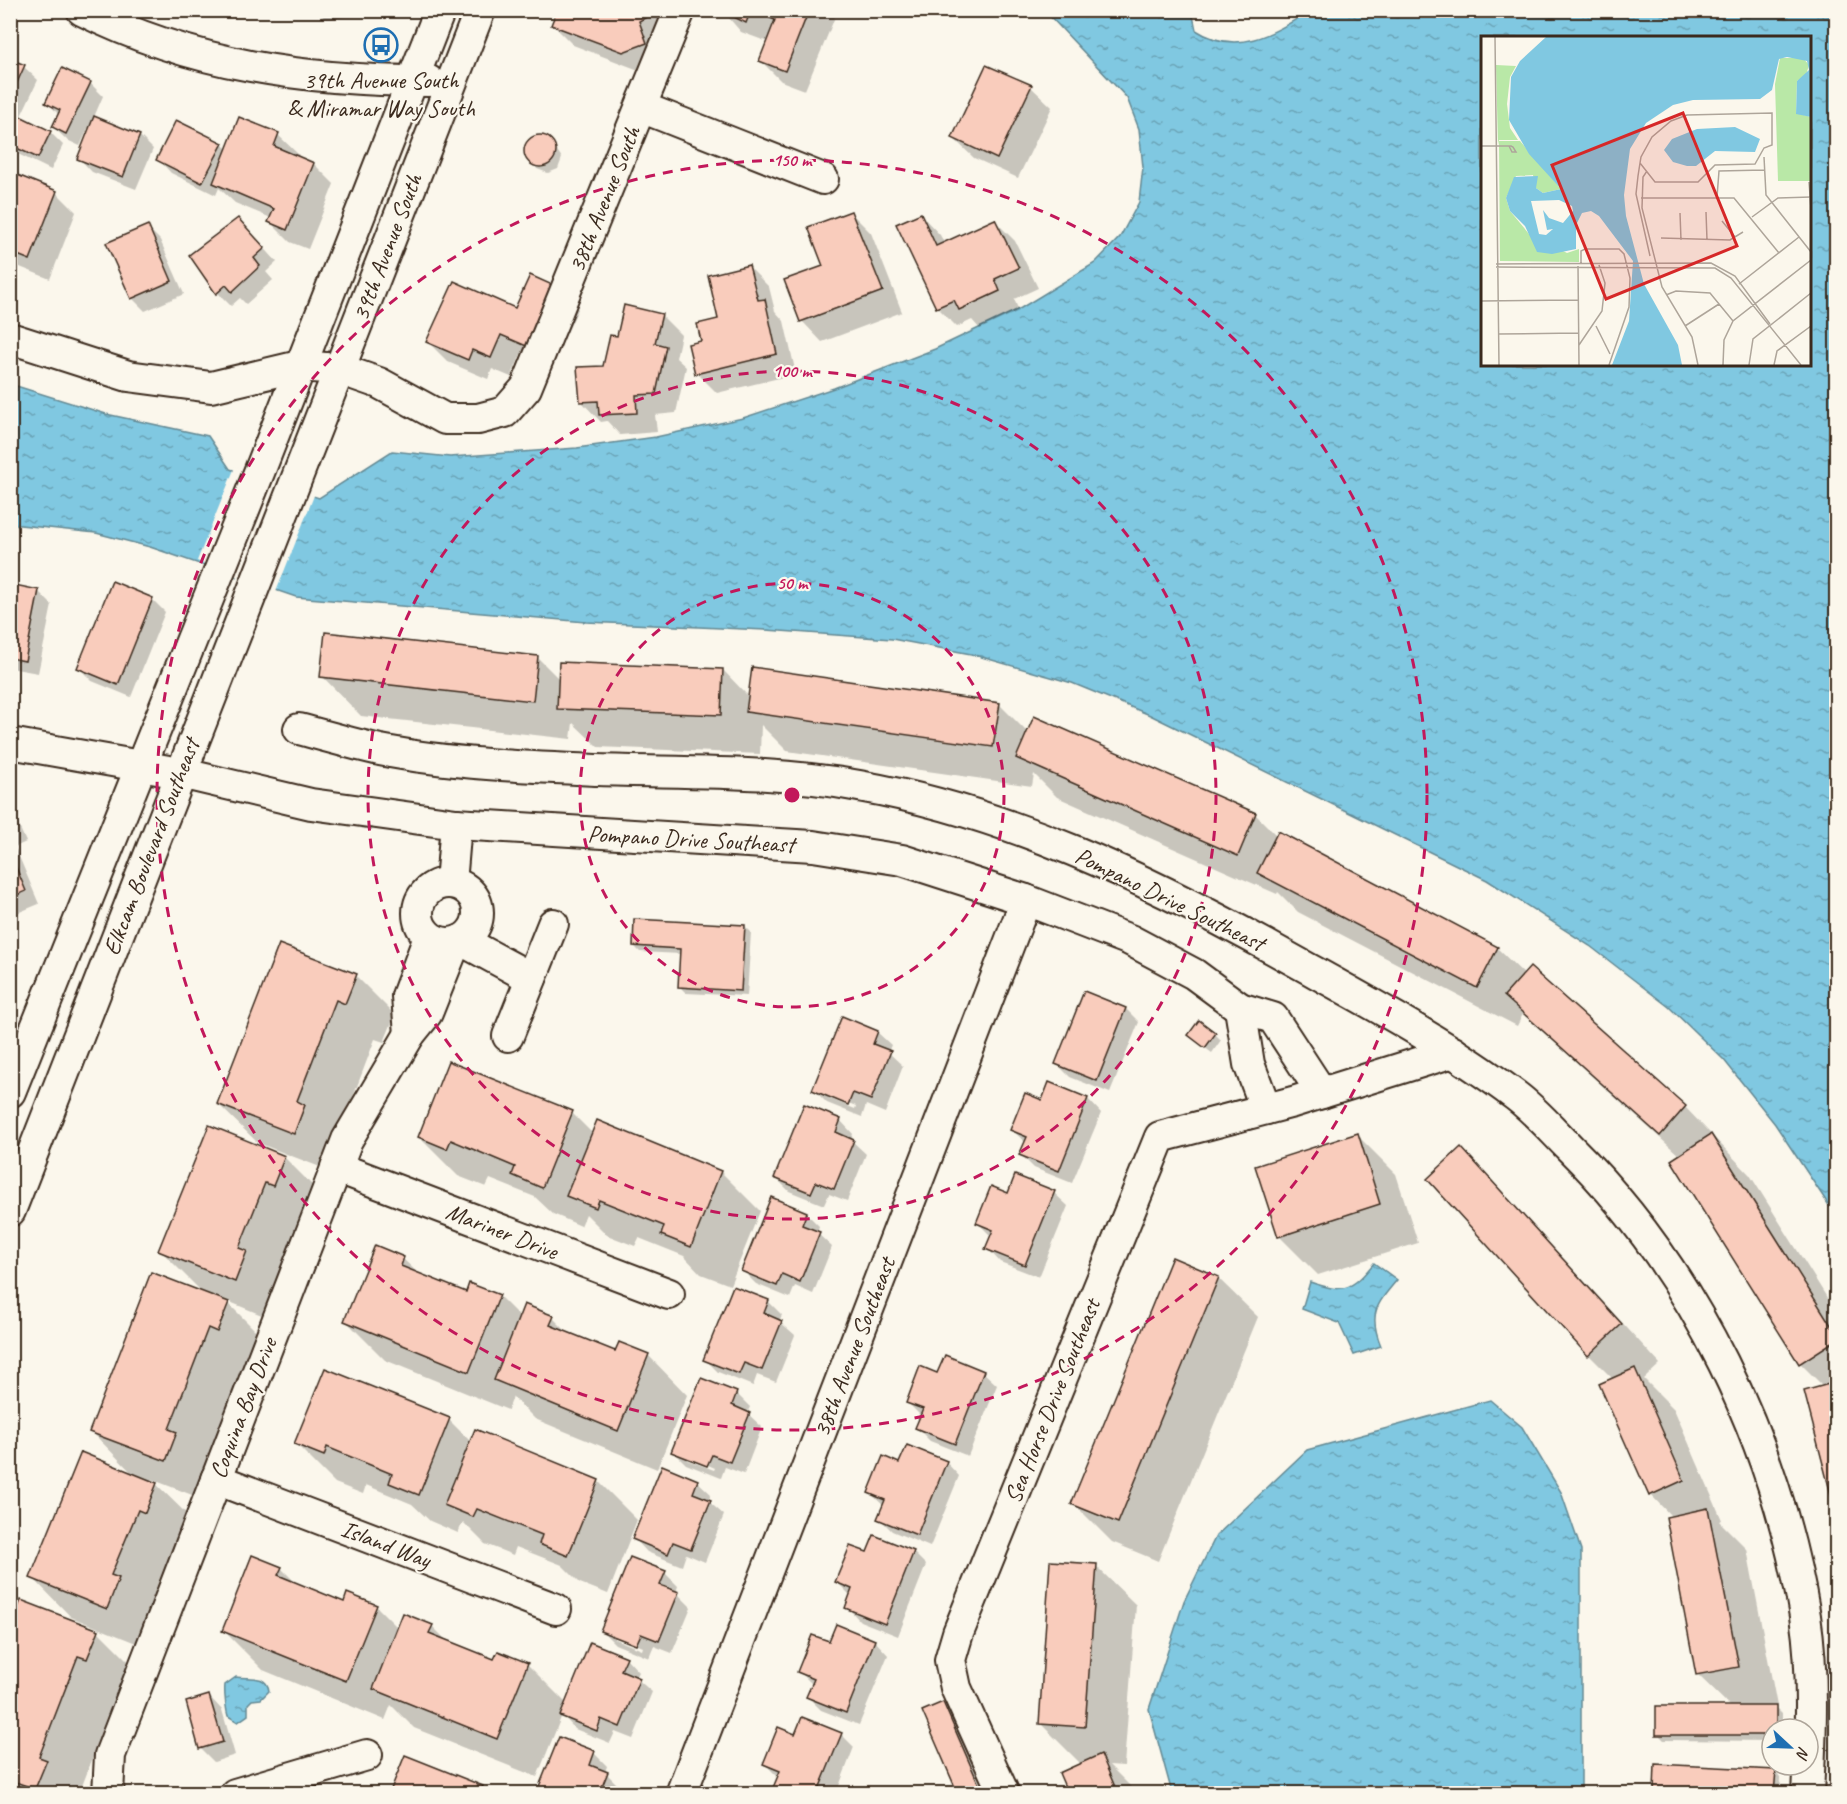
<svg xmlns="http://www.w3.org/2000/svg" width="1847" height="1804" viewBox="0 0 1847 1804" font-family="Caveat,sans-serif">
<defs>
<pattern id="water-ripples" width="26" height="14" patternUnits="userSpaceOnUse" patternTransform="scale(1.5)"><rect width="26" height="14" fill="#80c8e1"/><path d="M2 4q2-2 4 0t4 0M15 11q2-2 4 0t4 0" fill="none" stroke="#6aa3b6"/></pattern>
</defs>
<rect width="100%" height="100%" fill="#fbf7ec"/>
<filter id="ink" filterUnits="userSpaceOnUse"><feTurbulence type="fractalNoise" baseFrequency=".0167" numOctaves="2"/><feDisplacementMap in="SourceGraphic" scale="12" xChannelSelector="R" yChannelSelector="G"/><feConvolveMatrix kernelMatrix="1 2 1 2 8 2 1 2 1" color-interpolation-filters="sRGB"/></filter>
<g filter="url(#ink)">
<g fill="url(#water-ripples)" stroke="#648993" stroke-width="1.5" fill-rule="evenodd">
<path d="M1045,11H1192L1196,30C1237,57 1274,33 1310,11H1836V1216L1775,1124L1724,1060L1669,1007L1590,946L1487,880L1150,715L1072,683L971,654L892,639L766,630L586,622L296,597L150,547L96,533L11,524L10,384L106,414L208,436L230,469L319,498L392,451L450,457L577,448L656,437L743,418L834,388L935,349L1021,308L1095,263L1120,237L1139,202L1143,167L1139,129L1127,98ZM1482,38H1810V364H1482Z"/>
<path d="M1374,1263L1397,1280C1376,1305 1368,1314 1381,1346L1354,1355L1339,1323L1302,1309L1310,1282C1344,1294 1352,1290 1374,1263Z"/>
<polygon points="1490,1400 1522,1427 1561,1492 1581,1550 1581,1793 1172,1793 1149,1709 1184,1601 1216,1536 1307,1450"/>
<path d="M236,1677C249,1679 267,1674 269,1691L261,1699L252,1700L248,1704V1715L238,1722L228,1716C226,1709 224,1692 225,1685Z"/>
</g>
<polygon fill="#fbf7ec" points="235,467 315,493 276,592 197,561"/>
<g fill="#0003" fill-rule="evenodd">
<polygon points="317,10 375,10 375,14 325,19"/>
<polygon points="558,10 670,10 644,72 573,45 553,25"/>
<polygon points="722,10 828,10 835,17 805,90 781,81 760,60 768,42 741,32"/>
<polygon points="10,60 24,67 38,80 20,118 50,132 63,145 51,170 20,155 10,146 10,135 19,118 10,114"/>
<polygon points="987,66 1031,87 1052,107 1018,178 974,158 953,138"/>
<polygon points="90,83 103,96 94,117 140,136 153,149 136,189 92,172 79,158 91,129 88,128 80,146 67,140 53,127 59,115 47,102"/>
<polygon points="240,119 278,135 299,155 297,157 314,164 334,184 308,249 290,242 270,222 271,218 235,203 219,188 216,195 171,173 158,159 222,144 228,150"/>
<polygon points="539,137 550,140 562,158 558,169 548,173 537,169 526,152 529,142"/>
<polygon points="10,174 56,192 76,212 50,279 10,263"/>
<polygon points="851,213 871,233 902,312 822,342 802,321"/>
<polygon points="920,214 940,235 945,244 995,221 1015,241 1038,288 1014,299 1019,311 980,329 972,320 957,327 937,307"/>
<polygon points="147,227 160,240 184,294 145,311 132,298"/>
<polygon points="251,233 277,262 266,272 273,280 246,304 240,298 231,306 218,293 191,255"/>
<polygon points="749,267 769,287 775,311 784,321 796,374 717,393 697,373 703,342 720,320"/>
<polygon points="558,289 578,309 551,367 521,354 511,377 492,369 488,379 448,362 428,342 516,310"/>
<polygon points="661,315 681,335 676,358 686,367 676,413 655,415 657,432 620,435 607,421 601,422 581,401 604,367 618,338"/>
<polygon points="10,586 39,592 52,605 38,673 10,668"/>
<polygon points="152,599 165,612 131,697 92,681 79,668"/>
<polygon points="537,657 560,680 723,670 749,697 999,704 1028,733 1255,814 1277,836 1497,948 1525,975 1530,969 1685,1107 1750,1175 1836,1312 1836,1508 1806,1392 1824,1387 1800,1363 1680,1156 1523,1014 1517,1026 1298,912 1278,892 1277,894 1057,797 1034,774 1032,786 787,751 761,725 760,754 598,747 573,723 571,739 361,716 322,676"/>
<polygon points="10,816 18,824 26,842 15,847 39,904 10,916"/>
<polygon points="745,926 751,932 747,996 686,993 680,987 681,954 640,952 634,946"/>
<polygon points="10,957 14,961 10,970"/>
<polygon points="356,976 395,1015 384,1042 375,1039 337,1139 333,1172 258,1143 218,1104"/>
<polygon points="1126,1009 1139,1022 1110,1093 1070,1077 1056,1063"/>
<path d="M877,1032L891,1045L888,1052L903,1066L885,1113L866,1105L862,1117L827,1103L814,1090ZM828,1095L856,1106L855,1109L828,1098Z"/>
<polygon points="1215,1034 1221,1040 1212,1053 1196,1041"/>
<polygon points="1050,1084 1088,1099 1101,1113 1072,1183 1034,1168 1021,1155 1026,1143 1011,1129 1042,1102"/>
<polygon points="572,1113 593,1134 721,1172 760,1211 730,1285 701,1274 684,1256 639,1238 635,1246 607,1235 586,1214 581,1226 553,1214 535,1197 490,1179 486,1187 458,1176 419,1137"/>
<polygon points="840,1120 853,1134 851,1140 866,1154 847,1201 829,1194 824,1205 789,1191 776,1178"/>
<polygon points="1357,1135 1396,1174 1418,1243 1318,1275 1279,1236"/>
<polygon points="1461,1149 1500,1189 1660,1364 1644,1379 1674,1409 1722,1520 1719,1521 1747,1549 1777,1706 1774,1706 1782,1714 1782,1729 1772,1729 1772,1741 1664,1740 1658,1734 1731,1707 1697,1674 1672,1517 1651,1495 1601,1385 1614,1380 1589,1355"/>
<polygon points="284,1157 323,1196 274,1320 225,1300 267,1342 205,1500 151,1479 196,1523 146,1647 71,1617 32,1577 134,1475 91,1431 203,1293 160,1250"/>
<polygon points="1016,1177 1054,1193 1068,1206 1039,1277 1000,1262 987,1248 992,1237 978,1223 1009,1195"/>
<polygon points="806,1213 819,1226 817,1233 832,1247 813,1294 795,1286 790,1298 756,1284 743,1271"/>
<polygon points="376,1247 403,1259 420,1275 467,1294 499,1296 521,1318 553,1318 569,1334 616,1353 648,1355 687,1395 657,1469 535,1419 513,1397 508,1410 385,1360 346,1321"/>
<polygon points="1218,1278 1258,1317 1158,1561 1112,1542 1073,1503"/>
<polygon points="768,1301 782,1315 779,1321 795,1335 776,1382 757,1375 753,1386 718,1372 705,1359"/>
<polygon points="983,1372 997,1385 968,1456 930,1441 917,1428 921,1416 907,1402 938,1375"/>
<path d="M736,1393L750,1407L747,1413L762,1427L744,1474L725,1467L721,1478L686,1464L673,1451ZM687,1456L715,1468L714,1470L687,1460Z"/>
<polygon points="449,1420 471,1442 598,1481 637,1520 608,1594 580,1583 562,1565 516,1547 513,1555 485,1544 463,1522 458,1533 430,1521 412,1504 366,1485 363,1494 335,1483 296,1444"/>
<polygon points="946,1462 959,1476 930,1547 892,1531 879,1518 884,1506 870,1493 900,1465"/>
<polygon points="697,1481 711,1494 708,1501 724,1515 705,1562 686,1554 682,1566 647,1552 634,1538"/>
<polygon points="913,1552 926,1565 898,1636 860,1621 847,1607 851,1596 837,1582 868,1554"/>
<polygon points="1096,1566 1136,1605 1124,1766 1109,1765 1138,1794 1070,1794 1081,1764 1040,1723"/>
<polygon points="281,1568 297,1584 344,1604 376,1606 399,1629 432,1626 448,1642 495,1661 527,1664 567,1704 626,1658 639,1672 636,1678 652,1692 633,1739 615,1732 610,1743 575,1729 562,1715 537,1777 414,1728 391,1705 385,1720 263,1670 224,1631"/>
<path d="M665,1573L678,1586L676,1592L691,1607L672,1653L654,1646L649,1658L615,1644L601,1630ZM615,1636L643,1647L642,1650L615,1639Z"/>
<polygon points="837,1626 875,1641 888,1655 859,1725 821,1710 808,1697 813,1685 799,1671 830,1643"/>
<polygon points="10,1631 98,1631 137,1670 117,1694 79,1794 10,1794"/>
<polygon points="209,1696 222,1710 235,1755 214,1762 201,1749 188,1703"/>
<polygon points="942,1704 948,1710 985,1794 960,1794"/>
<polygon points="841,1734 854,1747 836,1794 778,1794 774,1789 779,1778 765,1764 796,1736"/>
<polygon points="594,1753 607,1766 605,1772 620,1787 618,1794 538,1794"/>
<polygon points="1775,1771 1781,1778 1780,1794 1659,1794 1655,1790"/>
<polygon points="482,1788 488,1794 391,1794"/>
</g>
<g fill="#f9ccbc" stroke="#3b2a1e" stroke-width="1.5">
<polygon points="557,10 658,10 658,11 639,21 647,43 623,52 551,25"/>
<polygon points="720,10 751,10 746,23"/>
<polygon points="751,10 809,10 785,71 759,61 775,20"/>
<polygon points="10,59 25,65 10,98"/>
<polygon points="986,65 1032,85 997,159 952,138"/>
<polygon points="62,68 91,82 66,134 52,127 60,110 45,103"/>
<polygon points="18,115 51,131 38,158 10,145 10,131"/>
<polygon points="94,116 140,135 123,177 77,159"/>
<polygon points="239,117 279,133 274,146 314,163 287,230 268,222 274,209 213,183"/>
<polygon points="176,120 223,143 202,183 156,160"/>
<circle cx="540" cy="151" r="16"/>
<polygon points="10,172 57,191 30,260 10,252"/>
<polygon points="851,211 883,291 800,322 784,280 823,266 808,227"/>
<polygon points="921,213 936,246 995,219 1019,268 995,279 1000,291 959,310 954,300 936,308 896,224"/>
<polygon points="238,218 265,248 254,258 260,266 232,292 226,285 216,294 189,255"/>
<polygon points="148,225 172,281 131,299 106,243"/>
<polygon points="749,265 758,300 765,299 777,354 695,374 688,344 701,341 697,324 718,319 708,275"/>
<polygon points="530,275 559,288 531,348 501,335 491,358 472,350 468,360 426,342 454,281 515,308"/>
<polygon points="624,305 662,314 655,343 666,346 656,394 636,395 637,413 599,415 598,401 580,402 577,367 603,366 610,335 617,336"/>
<polygon points="112,581 153,598 118,685 77,668"/>
<polygon points="10,584 39,590 25,661 10,658"/>
<polygon points="325,632 538,656 533,701 320,677"/>
<polygon points="559,662 723,669 721,715 557,709"/>
<polygon points="752,667 1000,703 993,747 746,712"/>
<polygon points="1034,716 1256,813 1238,856 1016,758"/>
<polygon points="1278,831 1498,947 1477,988 1257,873"/>
<polygon points="10,853 26,891 10,898"/>
<polygon points="634,919 745,925 741,991 678,987 680,949 633,946"/>
<polygon points="279,944 357,974 345,1004 336,1000 297,1101 305,1105 294,1134 217,1104"/>
<polygon points="1530,967 1686,1106 1660,1136 1504,996"/>
<polygon points="1084,991 1126,1008 1097,1081 1055,1064"/>
<polygon points="842,1016 878,1031 873,1044 891,1051 871,1100 853,1093 848,1105 812,1090"/>
<polygon points="1199,1020 1216,1033 1205,1048 1188,1035"/>
<polygon points="448,1061 573,1111 542,1188 512,1175 515,1167 451,1140 447,1149 418,1137"/>
<polygon points="1049,1082 1088,1098 1059,1171 1019,1155 1027,1137 1010,1130 1025,1093 1042,1100"/>
<polygon points="804,1104 841,1119 836,1132 854,1140 834,1189 816,1182 811,1193 774,1178"/>
<polygon points="597,1120 721,1171 691,1247 661,1235 664,1226 599,1200 596,1208 566,1196"/>
<polygon points="209,1125 285,1156 273,1186 265,1183 239,1248 247,1251 235,1282 158,1251"/>
<polygon points="1358,1133 1380,1204 1278,1237 1255,1166"/>
<polygon points="1711,1134 1836,1333 1836,1340 1799,1364 1671,1160"/>
<polygon points="1461,1147 1622,1324 1588,1356 1427,1179"/>
<polygon points="1015,1175 1055,1191 1025,1265 985,1249 993,1230 976,1223 991,1186 1008,1193"/>
<polygon points="771,1197 807,1212 802,1225 820,1232 800,1282 782,1274 777,1286 741,1271"/>
<polygon points="375,1245 404,1257 401,1266 466,1292 469,1283 500,1295 469,1372 344,1321"/>
<polygon points="1172,1257 1219,1277 1118,1523 1071,1504"/>
<polygon points="151,1272 229,1302 217,1332 208,1328 169,1429 177,1432 166,1461 89,1432"/>
<polygon points="733,1286 769,1300 764,1313 782,1321 762,1370 744,1363 739,1374 703,1360"/>
<polygon points="524,1304 554,1316 550,1325 615,1351 619,1342 649,1354 618,1431 494,1380"/>
<polygon points="945,1355 984,1371 955,1444 915,1428 923,1409 906,1403 920,1366 937,1373"/>
<polygon points="325,1368 450,1418 419,1495 389,1483 392,1474 327,1447 324,1456 294,1444"/>
<polygon points="1635,1368 1684,1480 1649,1496 1599,1384"/>
<polygon points="701,1378 737,1392 732,1405 750,1413 730,1462 712,1455 707,1466 671,1452"/>
<polygon points="1836,1382 1836,1514 1804,1391"/>
<polygon points="475,1429 599,1480 568,1556 539,1544 542,1535 477,1509 473,1517 444,1505"/>
<polygon points="907,1445 947,1461 917,1535 877,1519 885,1500 868,1493 883,1456 899,1463"/>
<polygon points="81,1452 157,1483 145,1513 138,1510 111,1575 119,1578 107,1609 30,1578"/>
<polygon points="662,1465 698,1480 693,1493 711,1500 691,1549 673,1542 668,1554 632,1539"/>
<polygon points="1708,1508 1739,1667 1696,1675 1666,1517"/>
<polygon points="874,1535 914,1551 885,1624 845,1608 852,1589 835,1582 850,1546 867,1552"/>
<polygon points="252,1555 282,1567 278,1575 344,1602 347,1593 377,1605 346,1681 222,1631"/>
<polygon points="630,1557 666,1571 660,1585 679,1592 659,1641 641,1634 636,1645 600,1631"/>
<polygon points="1050,1561 1097,1564 1085,1727 1039,1724"/>
<polygon points="21,1600 99,1630 87,1659 78,1656 39,1757 47,1760 35,1789 10,1780 10,1627"/>
<polygon points="403,1613 433,1625 429,1633 494,1659 498,1651 528,1663 497,1739 373,1689"/>
<polygon points="836,1624 875,1640 846,1713 806,1697 814,1679 797,1672 812,1635 829,1641"/>
<polygon points="590,1642 627,1657 621,1670 640,1678 620,1727 601,1719 597,1731 560,1716"/>
<polygon points="209,1695 223,1742 199,1749 186,1702"/>
<polygon points="943,1702 983,1794 958,1794 922,1711"/>
<polygon points="1656,1706 1776,1706 1776,1729 1772,1729 1772,1735 1656,1735"/>
<polygon points="802,1717 842,1733 817,1794 782,1794 772,1790 780,1771 763,1764 778,1727 795,1734"/>
<polygon points="559,1737 595,1751 590,1765 608,1772 599,1794 536,1794"/>
<polygon points="1101,1754 1118,1794 1068,1794 1059,1773"/>
<polygon points="405,1755 483,1786 480,1794 389,1794"/>
<polygon points="1655,1764 1776,1770 1774,1794 1654,1791"/>
</g>
<g fill="none" stroke-linecap="round" stroke-linejoin="round">
<g stroke="#3b2a1e" stroke-width="34">
<g id="minor">
<path d="M82,10C191,65 308,81 429,81"/>
<polyline points="641,107 823,179"/>
<polyline points="10,338 128,376 211,387 299,366 339,369 379,383 445,419 478,419 505,412 526,388 680,10"/>
<path d="M299,729C326,736 353,744 380,750C451,764 526,767 598,770C685,773 774,770 859,786C1007,812 1145,878 1275,950C1357,996 1442,1040 1516,1096C1536,1111 1552,1130 1569,1147C1695,1271 1776,1443 1805,1616C1814,1673 1811,1736 1808,1794"/>
<polyline points="10,743 180,773 311,804 456,824 813,846 902,860 1026,900 1130,940 1194,974 1240,1008 1273,1018 1322,1093"/>
<circle cx="448" cy="913" r="30"/>
<polyline points="451,883 456,824"/>
<polyline points="461,940 531,978"/>
<polyline points="1240,1008 1249,1064 1266,1109"/>
<polyline points="410,1034 407,996 429,937"/>
<polyline points="508,1036 553,924"/>
<polyline points="10,1092 260,470 440,10"/>
<polyline points="336,1167 669,1294"/>
<polyline points="10,1211 480,10"/>
<polyline points="216,1479 556,1609"/>
<polyline points="108,1794 110,1755 347,1140 410,1034 427,1013 455,943"/>
<polyline points="235,1794 367,1755"/>
<polyline points="681,1794 1026,900"/>
<polyline points="1004,1794 956,1688 950,1660 958,1633 1160,1137 1293,1102 1453,1052"/>
</g>
</g>
<use href="#minor" stroke="#fbf7ec" stroke-width="30"/>
</g>
</g>
<g fill="none" stroke="#c2185b" stroke-width="3" stroke-dasharray="10 8">
<circle cx="792" cy="795" r="212"/>
<circle cx="792" cy="795" r="424"/>
<circle cx="792" cy="795" r="635"/>
</g>
<defs>
<g id="bus-ring" transform="scale(1.725)"><circle r="9.5" fill="#fbf7ec" stroke="#1f6fb2" stroke-width="1.5"/><path d="M-5-6H5V4H4V6H2V4H-2V6H-4V4H-5ZM-3.5-4V0h7V-4ZM-3.5 1.2v1.5H-2V1.2ZM2 1.2v1.5H3.5V1.2Z" fill="#1f6fb2"/></g>
</defs>
<g fill-rule="evenodd">
<use href="#bus-ring" x="381" y="45"/>
</g>
<g text-anchor="middle" dominant-baseline="central" stroke-width="4.5" stroke-linejoin="round" paint-order="stroke">
<g font-size="24" fill="#3b2a1e" stroke="#fbf7ec">
<text x="381" y="80">39th Avenue South<tspan x="381" dy="28">&amp; Miramar Way South</tspan></text>
</g>
<g font-size="24" fill="#3b2a1e" stroke="#fbf7ec">
<text transform="translate(604 199) rotate(-68)">38th Avenue South</text>
<text transform="translate(387 247) rotate(-69)">39th Avenue South</text>
<text transform="translate(691 839) rotate(3)">Pompano Drive Southeast</text>
<text transform="translate(151 847) rotate(-69)">Elkcam Boulevard Southeast</text>
<text transform="translate(1170 899) rotate(26)">Pompano Drive Southeast</text>
<text transform="translate(502 1231) rotate(21)">Mariner Drive</text>
<text transform="translate(854 1347) rotate(-69)">38th Avenue Southeast</text>
<text transform="translate(1052 1401) rotate(-68)">Sea Horse Drive Southeast</text>
<text transform="translate(243 1408) rotate(-69)">Coquina Bay Drive</text>
<text transform="translate(386 1544) rotate(21)">Island Way</text>
</g>
</g>
<g transform="translate(1481 36)">
<rect width="330" height="330" fill="#fbf7ec"/>
<path d="M299,22H322L328,29L325,39L316,45L315,77L330,81V145H297L294,48ZM15,29L35,30L29,41L26,68L29,92L37,104H18L17,109ZM18,105H39L80,153L62,157L55,152L52,139L35,140L25,162L29,175L48,198L86,217L98,213V226L19,225Z" fill="#b9e8a7"/>
<path d="M303,115H318V140H303Z" fill="#b9e8a7"/>
<path d="M65,1H330V81L315,78L316,45L328,34L326,25L306,21L298,23L291,54L279,63L212,64L192,69L165,87L149,113L143,159L145,180L163,248L197,309L201,329H131L148,285L152,225L118,180L110,175L101,177L95,189V213L71,218L56,216L44,190L29,175L25,162L33,141L57,140L55,152L62,157L80,153L48,118L28,84L30,41L39,25ZM78,164L91,170L92,175L82,187L68,182L62,174L66,194L72,193L65,199L58,198L50,165ZM254,91L279,103L274,116L234,115L215,130H206L192,126L183,114L191,103L216,93Z" fill="#80c8e1" fill-rule="evenodd"/>
<path fill="none" stroke="#aea59a" stroke-width="1.5" d="M14,1L18,329M0,110H30L32,111L35,116H31L28,110M283,121L285,159L330,216M159,127L174,146H217L234,129L274,128L283,112L291,109V77L206,79L190,85L171,101L160,121L159,127L157,140L155,158L169,220M166,135L162,141L161,172L181,251L211,301L217,329M328,146L330,173M236,161L238,135L283,134M160,162H253L298,217M225,176L226,204M199,177L200,204M271,181L297,162L330,161M241,185L254,201M180,202L249,204L262,196M15,228L230,227L254,240L289,288M100,228V215L104,213H138L143,218L149,242L148,271L128,329M97,230L98,329M15,231L234,232L250,242L320,329M258,248L318,201M185,259L195,255L229,257L252,285M0,265L97,264M115,290L129,318M204,290L238,268M17,298L97,297M98,309L121,275L124,247L118,229M242,329L243,304L252,285L330,224M268,329L272,303L330,257M293,329L296,315L330,290"/>
<path fill="#d62828" fill-opacity="0.15" stroke="#d62828" stroke-width="3" d="M202,77L256,210L125,263L71,129Z"/>
<rect width="330" height="330" fill="none" stroke="#3b2a1e" stroke-width="3"/>
</g>
<circle cx="792" cy="795" r="9" fill="#c2185b" stroke="#fbf7ec" stroke-width="3"/>
<g font-size="18" text-anchor="middle" font-weight="bold" fill="#c2185b" stroke="#fbf7ec" stroke-width="4.5" stroke-linejoin="round" paint-order="stroke">
<text x="792" y="166">150 m</text>
<text x="792" y="377">100 m</text>
<text x="792" y="589">50 m</text>
</g>
<rect width="1847" height="1804" fill="none" stroke="#fbf7ec" stroke-width="36"/>
<rect x="18" y="18" width="1811" height="1768" fill="none" stroke="#3b2a1e" stroke-width="2" filter="url(#ink)"/>
<g transform="translate(1790 1747) rotate(112)"><circle r="28" fill="#fbf7ec" stroke="#aea59a" stroke-width="1.5"/>
<path d="M0-4.5L10 22L0 15L-10 22Z" fill="#1f6fb2"/>
<text y="-9" font-size="16" font-weight="bold" text-anchor="middle" fill="#3b2a1e">N</text>
</g>
</svg>
